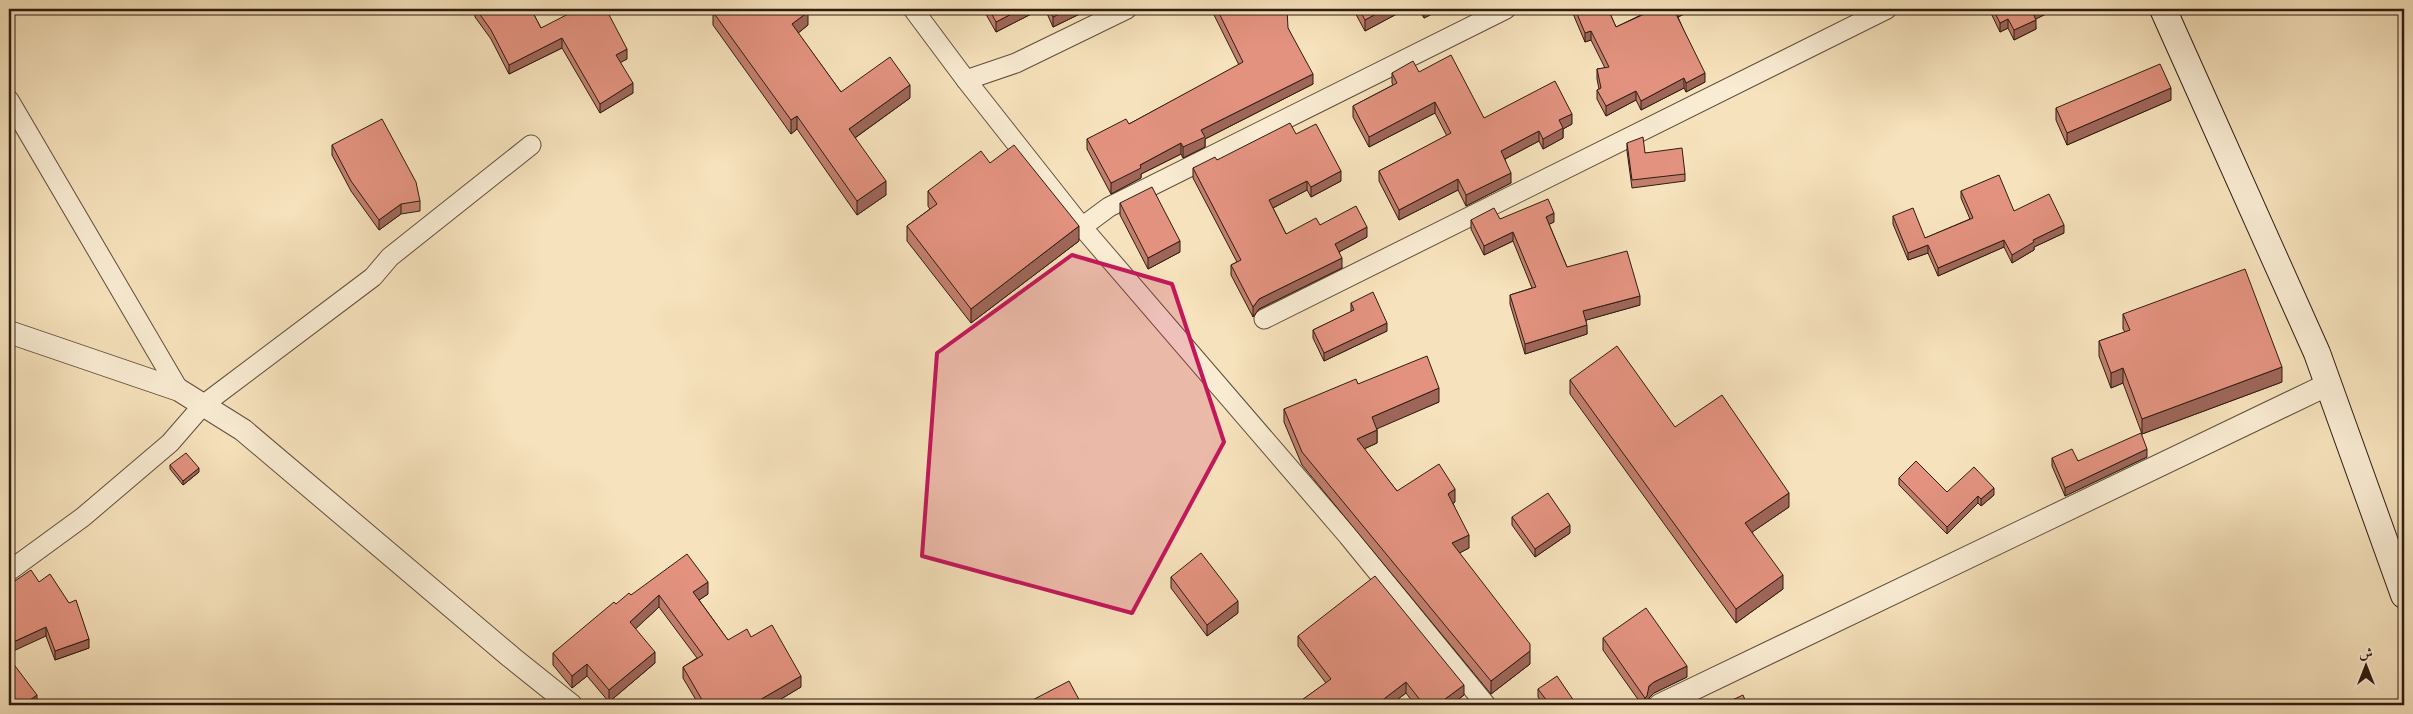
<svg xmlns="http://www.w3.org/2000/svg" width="2413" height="714" viewBox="0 0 2413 714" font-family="Vollkorn,Amiri,serif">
<rect width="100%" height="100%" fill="#f6e2bc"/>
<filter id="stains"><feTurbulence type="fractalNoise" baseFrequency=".004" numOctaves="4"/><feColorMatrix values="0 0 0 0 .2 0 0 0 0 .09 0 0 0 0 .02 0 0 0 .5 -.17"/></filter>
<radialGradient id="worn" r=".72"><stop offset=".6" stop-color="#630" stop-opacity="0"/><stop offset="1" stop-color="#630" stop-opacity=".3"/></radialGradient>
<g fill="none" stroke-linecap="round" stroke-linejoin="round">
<g stroke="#614e3c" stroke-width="21">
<g id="minor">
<polyline points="913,9 966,80 1082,227 1348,536 1486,705"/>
<polyline points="966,80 1016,63 1127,9"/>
<polyline points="9,100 179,390"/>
<polyline points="1082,227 1109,207 1506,9"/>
<polyline points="1264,319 1887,9"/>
<polyline points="9,571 83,517 170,443 203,405 373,277 390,257 531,145"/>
</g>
</g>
<g stroke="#614e3c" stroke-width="24">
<g id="tertiary">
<polyline points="9,332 179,390 243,430 511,657 571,705"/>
<polyline points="1660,705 2329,384"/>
</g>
</g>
<g stroke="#2f1d11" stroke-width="28">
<polyline id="secondary" points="2163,9 2317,353 2404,595"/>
</g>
<use href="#minor" stroke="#f9ecd3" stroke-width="19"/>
<use href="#tertiary" stroke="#f9ecd3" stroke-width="22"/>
<use href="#secondary" stroke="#f9ecd3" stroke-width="26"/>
</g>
<g fill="#c27e6d" stroke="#2f1d11">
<polygon points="475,9 531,9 541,28 627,59 620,62 633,93 600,113 562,48 509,74 491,39 475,17"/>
<polygon points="983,9 1041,9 996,32"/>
<polygon points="1045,9 1090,9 1053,27"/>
<polygon points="1211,9 1239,9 1288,28 1313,84 1205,139 1205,147 1183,158 1181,154 1141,174 1141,178 1111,194 1087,149 1087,139 1129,124 1239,65"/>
<polygon points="1353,9 1406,9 1365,31"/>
<polygon points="1418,9 1442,9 1424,18"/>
<polygon points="1571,9 1608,9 1616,27 1647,12 1645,9 1694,9 1678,17 1705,82 1686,92 1684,88 1641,110 1636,100 1606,116 1597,99 1597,90 1599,89 1597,79 1597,69 1605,68 1591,40 1585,42"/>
<polygon points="1989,9 2050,9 2050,12 2035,19 2036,29 2014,40 2008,28 2000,32"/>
<polygon points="713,12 808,25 798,33 841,92 910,98 855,138 886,195 857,215 797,129 791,134 713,25"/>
<polygon points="1419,72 1484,118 1572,124 1563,129 1563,138 1543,149 1539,141 1505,159 1511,183 1466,206 1458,190 1399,220 1379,181 1379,171 1447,136 1435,113 1369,147 1353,117 1353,106 1393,85 1392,83 1392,73"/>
<polygon points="2171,100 2067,145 2056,120 2056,108"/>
<polygon points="1296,134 1341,181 1311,197 1307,190 1273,208 1286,234 1320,225 1367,237 1339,252 1342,268 1259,309 1253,317 1231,275 1231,265 1237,262 1193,178 1193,168"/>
<polygon points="1627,143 1685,174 1685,181 1632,188 1627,151"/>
<polygon points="332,145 420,201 420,211 401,214 379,230 351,191 332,155"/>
<polygon points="990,163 1079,241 971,323 907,241 907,226 930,209 928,206 928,191"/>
<polygon points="1961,191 2014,211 2064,233 2034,247 2034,250 2012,263 2004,247 1938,276 1928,253 1908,260 1893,224 1893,216 1925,238 1970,219 1961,198"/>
<polygon points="1120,203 1180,252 1148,269 1120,215"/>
<polygon points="1500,219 1554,222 1549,224 1567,267 1640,305 1586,320 1587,334 1525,354 1510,304 1510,295 1532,288 1513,241 1484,255 1471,229 1471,220"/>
<polygon points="1351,303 1387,331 1324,361 1313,338 1313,330 1351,312"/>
<polygon points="2123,314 2282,382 2142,434 2123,383 2111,388 2099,356 2099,341 2125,332 2123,329"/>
<polygon points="1570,380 1675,427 1789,507 1752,532 1783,589 1736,623 1570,394"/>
<polygon points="1358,384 1439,402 1377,428 1377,443 1364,449 1397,491 1455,502 1453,503 1469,548 1459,553 1530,664 1491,694 1302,465 1284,422 1284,409"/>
<polygon points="2147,457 2065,496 2052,466 2052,458 2078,461"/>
<polygon points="170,465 199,472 183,485 170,469"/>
<polygon points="1899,478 1947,492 1994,495 1981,506 1978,503 1947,534 1899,485"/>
<polygon points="1512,517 1570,533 1535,557 1512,525"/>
<polygon points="1171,577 1238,613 1207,636 1171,588"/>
<polygon points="39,582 89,648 55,660 46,636"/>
<polygon points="708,594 699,600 728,640 751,637 801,687 771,705 699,705 683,678 683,667 697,658 659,607 635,629 655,663 609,702 587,676 572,688 553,665 553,653 631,595"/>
<polygon points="1298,636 1464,695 1451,705 1415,705 1406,693 1390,705 1295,705 1326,683 1298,646"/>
<polygon points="1603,638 1687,677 1654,693 1649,698 1648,705 1642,705 1603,650"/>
<polygon points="1538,689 1574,705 1544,705 1538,697"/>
</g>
<g fill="#9e6659" stroke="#2f1d11">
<polygon points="1021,9 1041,9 996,32 996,22"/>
<polygon points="1069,9 1090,9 1053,27 1053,17"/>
<polygon points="1385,9 1406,9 1365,31 1365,20"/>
<polygon points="1424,9 1442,9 1424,18"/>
<polygon points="1677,9 1694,9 1674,19 1674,10"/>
<polygon points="2037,9 2050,9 2050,12 2032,21 2032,11"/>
<polygon points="808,12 808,25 792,38 792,24"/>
<polygon points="2008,19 2008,28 2000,32 2000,23"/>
<polygon points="2036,20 2036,29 2014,40 2014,30"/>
<polygon points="1591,31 1591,40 1585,42 1585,33"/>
<polygon points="562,38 562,48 509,74 509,65"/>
<polygon points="627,49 627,59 616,65 616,55"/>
<polygon points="1705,73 1705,82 1686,92 1686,83"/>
<polygon points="1313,74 1313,84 1205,139 1205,147 1183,158 1183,147 1201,130"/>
<polygon points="1684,78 1684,88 1641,110 1641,101"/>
<polygon points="633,83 633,93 600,113 600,104"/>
<polygon points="910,85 910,98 849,142 849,129"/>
<polygon points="2171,88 2171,100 2067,145 2067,133"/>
<polygon points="1636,91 1636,100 1606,116 1606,106"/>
<polygon points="1435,102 1435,113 1369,147 1369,137"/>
<polygon points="1572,114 1572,124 1563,129 1563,138 1543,149 1543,139 1559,120"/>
<polygon points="797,116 797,129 791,134 791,120"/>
<polygon points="1539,131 1539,141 1501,161 1501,151"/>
<polygon points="1181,143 1181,154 1141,174 1141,178 1111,194 1111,183 1140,165"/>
<polygon points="1341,171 1341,181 1311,197 1311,187"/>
<polygon points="1511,173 1511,183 1466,206 1466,195"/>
<polygon points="1458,179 1458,190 1399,220 1399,210"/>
<polygon points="886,181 886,195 857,215 857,201"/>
<polygon points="1307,181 1307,190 1269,210 1269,200"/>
<polygon points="401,204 401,214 379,230 379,220"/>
<polygon points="1554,213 1554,222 1546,226 1546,217"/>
<polygon points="2064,225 2064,233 2034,247 2034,250 2012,263 2012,255 2033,240"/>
<polygon points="1079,226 1079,241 971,323 971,309"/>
<polygon points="1367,227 1367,237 1335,254 1335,244"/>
<polygon points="1513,232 1513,241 1484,255 1484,246"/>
<polygon points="2004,240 2004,247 1938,276 1938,268"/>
<polygon points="1180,241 1180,252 1148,269 1148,258"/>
<polygon points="1928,245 1928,253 1908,260 1908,253"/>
<polygon points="1342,258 1342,268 1259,309 1253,317 1253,307 1259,299"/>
<polygon points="1640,296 1640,305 1583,321 1583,311"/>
<polygon points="1387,323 1387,331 1324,361 1324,353"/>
<polygon points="1587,325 1587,334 1525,354 1525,344"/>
<polygon points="2282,367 2282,382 2142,434 2142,419"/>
<polygon points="2123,368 2123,383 2111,388 2111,373"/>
<polygon points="1439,388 1439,402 1372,431 1372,417"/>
<polygon points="1377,430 1377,443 1357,452 1357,439"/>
<polygon points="2147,449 2147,457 2065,496 2065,488"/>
<polygon points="199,468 199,472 183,485 183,481"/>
<polygon points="1994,488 1994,495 1981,506 1981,499"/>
<polygon points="1455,489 1455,502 1448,507 1448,494"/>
<polygon points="1789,493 1789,507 1745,537 1745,523"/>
<polygon points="1978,496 1978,503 1947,534 1947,527"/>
<polygon points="1570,525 1570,533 1535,557 1535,549"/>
<polygon points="1469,535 1469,548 1452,557 1452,543"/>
<polygon points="1783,575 1783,589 1736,623 1736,609"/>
<polygon points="708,582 708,594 693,604 693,592"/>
<polygon points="659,595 659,607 630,634 630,622"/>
<polygon points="1238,601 1238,613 1207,636 1207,625"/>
<polygon points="46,627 46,636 9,653 9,644"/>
<polygon points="89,639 89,648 55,660 55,651"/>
<polygon points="1530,651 1530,664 1491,694 1491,681"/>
<polygon points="655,652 655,663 609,702 609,690"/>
<polygon points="587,664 587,676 572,688 572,676"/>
<polygon points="1687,666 1687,677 1654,693 1649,698 1648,705 1645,705 1645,698 1649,686 1654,682"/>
<polygon points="801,676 801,687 771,705 758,705 758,701"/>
<polygon points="1406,682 1406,693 1390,705 1376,705"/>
<polygon points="1464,685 1464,695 1451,705 1437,705"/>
<polygon points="37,695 37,704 35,705 23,705"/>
<polygon points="1574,701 1574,705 1569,705"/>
</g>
<g fill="#e2927f" stroke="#2f1d11">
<polygon points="476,9 531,9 541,28 578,9 606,9 627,49 616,55 633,83 600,104 562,38 509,65 491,30"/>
<polygon points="718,9 806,9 808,12 792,24 841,92 890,57 910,85 849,129 886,181 857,201 797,116 791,120 713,12"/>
<polygon points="989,9 1021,9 996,22"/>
<polygon points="1049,9 1069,9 1053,17"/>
<polygon points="1217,9 1287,9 1288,28 1313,74 1201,130 1205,137 1183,147 1181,143 1140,165 1141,168 1111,183 1087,139 1126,119 1129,124 1243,62"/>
<polygon points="1359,9 1385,9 1365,20"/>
<polygon points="1575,9 1608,9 1616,27 1651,11 1650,9 1677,9 1674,10 1705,73 1686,83 1684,78 1641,101 1636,91 1606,106 1597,90 1601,88 1597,69 1609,67 1591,31 1585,33"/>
<polygon points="1993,9 2037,9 2032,11 2036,20 2014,30 2008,19 2000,23"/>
<polygon points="1451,55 1484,118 1555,81 1572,114 1559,120 1563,128 1543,139 1539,131 1501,151 1511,173 1466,195 1458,179 1399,210 1379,171 1451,133 1435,102 1369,137 1353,106 1397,83 1392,73 1413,61 1419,72"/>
<polygon points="2160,64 2171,88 2067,133 2056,108"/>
<polygon points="382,119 416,182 420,201 401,204 379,220 351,181 332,145"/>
<polygon points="1290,123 1296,134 1316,124 1341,171 1311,187 1307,181 1269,200 1286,234 1316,218 1320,225 1356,206 1367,227 1335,244 1342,258 1259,299 1253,307 1231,265 1241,260 1193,168 1215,157 1217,160"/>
<polygon points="1643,137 1645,153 1682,148 1685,174 1632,180 1627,143"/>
<polygon points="1014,145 1079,226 971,309 907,226 937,204 928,191 981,151 990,163"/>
<polygon points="1999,175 2014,211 2049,194 2064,225 2033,240 2034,242 2012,255 2004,240 1938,268 1928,245 1908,253 1893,216 1913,208 1925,238 1973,218 1961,191"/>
<polygon points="1152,187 1180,241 1148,258 1120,203"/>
<polygon points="1548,199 1554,213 1546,217 1567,267 1627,251 1640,296 1583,311 1587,325 1525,344 1510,295 1536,287 1513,232 1484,246 1471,220 1494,208 1500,219"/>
<polygon points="2245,269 2282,367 2142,419 2123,368 2111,373 2099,341 2130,330 2123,314"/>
<polygon points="1373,292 1387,323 1324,353 1313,330 1354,310 1351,303"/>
<polygon points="1617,346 1675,427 1722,395 1789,493 1745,523 1783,575 1736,609 1570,380"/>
<polygon points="1427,356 1439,388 1372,417 1377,430 1357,439 1397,491 1439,464 1455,489 1448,494 1469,535 1452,543 1530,644 1530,651 1491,681 1302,452 1284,409 1356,379 1358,384"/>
<polygon points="2141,433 2147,449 2065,488 2052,458 2072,449 2078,461"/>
<polygon points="186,453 199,468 183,481 170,465"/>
<polygon points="1916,461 1947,492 1974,467 1994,488 1981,499 1978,496 1947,527 1899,478"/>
<polygon points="1548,493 1570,525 1535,549 1512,517"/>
<polygon points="1201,553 1238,601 1207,625 1171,577"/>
<polygon points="687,554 708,582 693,592 728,640 747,629 751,637 772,625 801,676 758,701 761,705 705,705 683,667 703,655 659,595 630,622 655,652 609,690 587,664 572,676 553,653 614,602 616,604 629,593 631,595"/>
<polygon points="31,570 39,582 50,574 69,603 76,600 89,639 55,651 46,627 9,644 9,585"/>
<polygon points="1375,576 1464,685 1437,705 1424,705 1406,682 1376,705 1295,705 1331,679 1298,636"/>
<polygon points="1646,608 1687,666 1654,682 1649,686 1647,696 1645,698 1603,638"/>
<polygon points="9,658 37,695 23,705 9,705"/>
<polygon points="1557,676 1574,701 1569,705 1550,705 1538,689"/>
<polygon points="1069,681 1082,705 1023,705"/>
<polygon points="1743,695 1747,705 1727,705 1726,703"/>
</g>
<path fill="#c2185b" fill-opacity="0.2" stroke="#c2185b" stroke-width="4" stroke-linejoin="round" d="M1072,255L1172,284L1224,442L1132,613L922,556L937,353Z"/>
<rect width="2413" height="714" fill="none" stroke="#f6e2bc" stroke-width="30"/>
<rect x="10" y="10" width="2393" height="694" fill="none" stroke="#2f1d11" stroke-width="2.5"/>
<rect x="15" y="15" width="2383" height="684" fill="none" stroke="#2f1d11"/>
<g transform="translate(2366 666)" stroke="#f9ecd3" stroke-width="4" paint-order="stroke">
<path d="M0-4L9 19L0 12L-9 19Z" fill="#2f1d11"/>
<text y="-8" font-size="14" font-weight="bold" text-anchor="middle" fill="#2f1d11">ش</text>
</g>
<rect width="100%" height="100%" filter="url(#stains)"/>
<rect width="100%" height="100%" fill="url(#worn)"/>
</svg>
